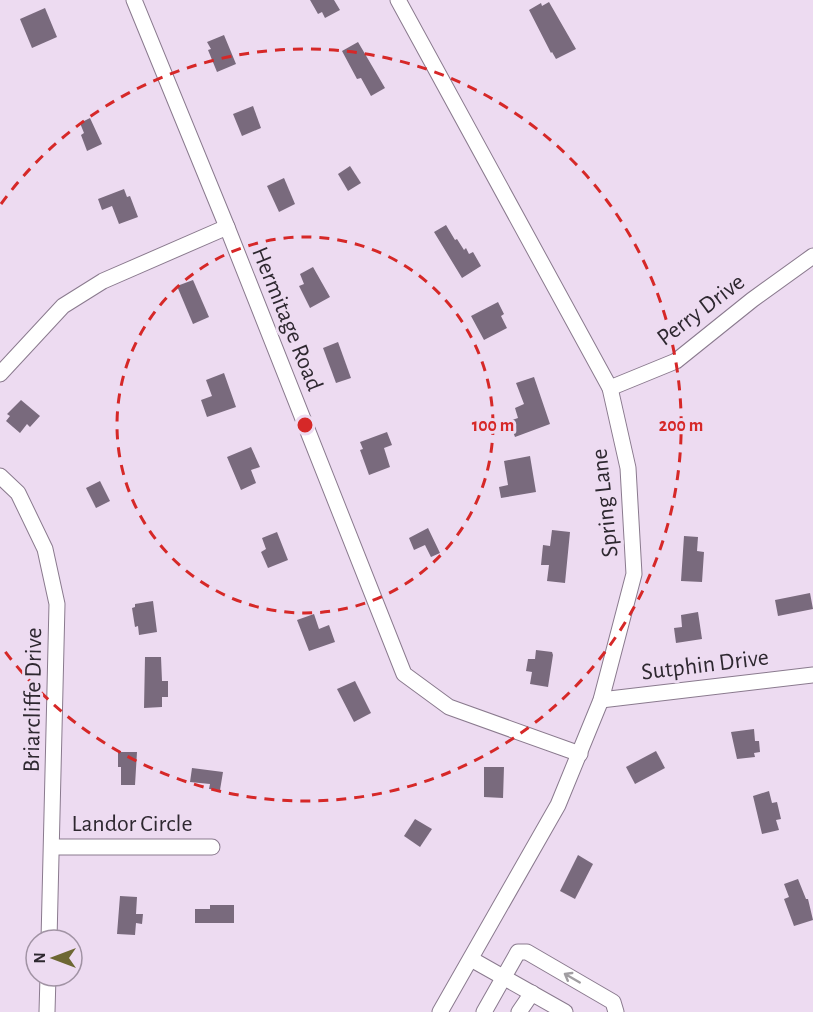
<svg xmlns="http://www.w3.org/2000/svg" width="813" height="1012" viewBox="0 0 813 1012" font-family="'Alegreya Sans',sans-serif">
<rect width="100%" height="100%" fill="#eddbf1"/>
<g fill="#796a7d">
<polygon points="310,0 334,0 340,10 325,18 322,12 318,14"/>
<polygon points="549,2 576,49 556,59 552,52 551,53 529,10 541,3 542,6"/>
<polygon points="45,8 57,37 32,48 20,19"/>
<polygon points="224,35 236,64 217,72 208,50 211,49 207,42"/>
<polygon points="358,42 385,88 371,96 361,78 357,79 342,51"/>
<polygon points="253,106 261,128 242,136 233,114"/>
<polygon points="90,118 102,144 87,151 81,135 84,133 80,123"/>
<polygon points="350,166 361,183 348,191 338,174"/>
<polygon points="284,178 295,204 279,212 267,186"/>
<polygon points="124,189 127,197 130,196 138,217 119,224 112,206 102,210 98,199"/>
<polygon points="446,225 455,240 457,239 464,250 466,248 469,254 473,252 481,266 462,278 434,232"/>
<polygon points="313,267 330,297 310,308 299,286 304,284 300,274"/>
<polygon points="193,280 209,317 193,324 177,286"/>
<polygon points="498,302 504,314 501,316 507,328 484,340 471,316"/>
<polygon points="338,342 351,378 336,383 323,348"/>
<polygon points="224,373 236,407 207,417 201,400 212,396 206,380"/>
<polygon points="534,377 550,424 515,437 509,421 518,418 515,408 524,404 516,383"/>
<polygon points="21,400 40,416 30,427 27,424 20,433 6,421 10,416 7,414"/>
<polygon points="387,432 392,445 384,448 390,467 369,475 360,450 363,449 360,442"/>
<polygon points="251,447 260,467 251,470 256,483 241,490 227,457"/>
<polygon points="530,456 536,492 501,498 499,487 508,485 504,461"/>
<polygon points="100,481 110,501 96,508 86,488"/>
<polygon points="428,528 440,553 431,557 425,545 414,550 409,538"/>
<polygon points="552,530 570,532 565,583 547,581 549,565 541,565 543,545 550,546"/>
<polygon points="277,532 288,560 268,568 261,552 266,549 262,538"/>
<polygon points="684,536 698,537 697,551 704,552 702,582 681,581"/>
<polygon points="810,593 813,609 778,616 775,600"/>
<polygon points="153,601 157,632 139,635 138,626 135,627 132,608 135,607 135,604"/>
<polygon points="698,612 702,639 676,643 674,628 682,627 681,615"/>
<polygon points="314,614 319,629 329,625 335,642 309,651 297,620"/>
<polygon points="536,650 552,652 553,655 548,687 530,684 532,672 526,671 528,659 535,659"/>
<polygon points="145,657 161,657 162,681 168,681 168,697 162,697 162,707 144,708"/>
<polygon points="355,681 371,713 354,722 337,689"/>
<polygon points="754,729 755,741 759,741 760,752 754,753 755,757 737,759 731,732"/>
<polygon points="656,751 665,768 635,784 626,767"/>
<polygon points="118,752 137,752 135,785 121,785 121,767 118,767"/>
<polygon points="484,767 504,767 503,798 484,797"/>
<polygon points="192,768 223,772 220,790 209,789 210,784 190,782"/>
<polygon points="769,791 772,803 777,802 781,819 776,820 779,830 762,834 753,796"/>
<polygon points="415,819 432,829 420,847 404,836"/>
<polygon points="578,855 593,864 575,899 560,891"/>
<polygon points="798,879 806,899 808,899 813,920 794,926 784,899 789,897 784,884"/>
<polygon points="120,896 137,897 136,914 143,914 142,924 136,923 135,935 117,934"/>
<polygon points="210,905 234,905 234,923 195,923 195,909 210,909"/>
</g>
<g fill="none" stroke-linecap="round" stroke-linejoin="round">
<g stroke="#8a7a8e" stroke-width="17">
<g id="minor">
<polyline points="134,0 227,227 404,674 449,707 580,754"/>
<polyline points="398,0 610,388 628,468 634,574 601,700 558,805 440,1012"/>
<polyline points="0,374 63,306 103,281 227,227"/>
<polyline points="610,388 676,361 752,300 813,256"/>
<polyline points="0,476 18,493 45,549 57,604 49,940"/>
<polyline points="601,700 813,675"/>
<polyline points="53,847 212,847"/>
<polyline points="471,959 565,1012"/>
<polyline points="47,1012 48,976"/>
<polyline points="484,1012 518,952 527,952 613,1002 616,1012"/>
<polyline points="519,1012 532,993"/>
</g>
</g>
<use href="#minor" stroke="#fff" stroke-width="15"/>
</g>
<defs><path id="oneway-shaft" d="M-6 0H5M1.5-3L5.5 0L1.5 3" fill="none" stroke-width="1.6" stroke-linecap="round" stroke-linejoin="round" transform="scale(1.5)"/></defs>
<use stroke="#a19ea2" href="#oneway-shaft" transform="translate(572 978) rotate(-150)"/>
<g fill="none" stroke="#d62828" stroke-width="3" stroke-dasharray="10 8">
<circle cx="305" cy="425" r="188"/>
<path d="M1 204A376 376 0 1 1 1 646"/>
</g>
<g text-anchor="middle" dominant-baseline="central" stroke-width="6" stroke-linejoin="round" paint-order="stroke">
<g font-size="24" fill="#2e2830" stroke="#eddbf1">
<text transform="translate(701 310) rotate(-37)">Perry Drive</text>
<text transform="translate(287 319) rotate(68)">Hermitage Road</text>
<text transform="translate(605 503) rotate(-96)">Spring Lane</text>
<text transform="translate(705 665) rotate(-7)">Sutphin Drive</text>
<text transform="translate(33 700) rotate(-89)">Briarcliffe Drive</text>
<text x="132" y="824">Landor Circle</text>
</g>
</g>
<circle cx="305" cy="425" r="9" fill="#d62828" stroke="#eddbf1" stroke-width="3"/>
<g font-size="18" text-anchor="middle" font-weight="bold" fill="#d62828" stroke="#eddbf1" stroke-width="6" stroke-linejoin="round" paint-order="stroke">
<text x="493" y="431">100 m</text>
<text x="681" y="431">200 m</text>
</g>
<g transform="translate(54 958) rotate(270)"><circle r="28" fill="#eddbf1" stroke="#a193a4" stroke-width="1.5"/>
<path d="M0-4.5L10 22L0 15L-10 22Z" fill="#6d6733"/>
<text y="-9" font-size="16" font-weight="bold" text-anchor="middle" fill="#2e2830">N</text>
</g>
</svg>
